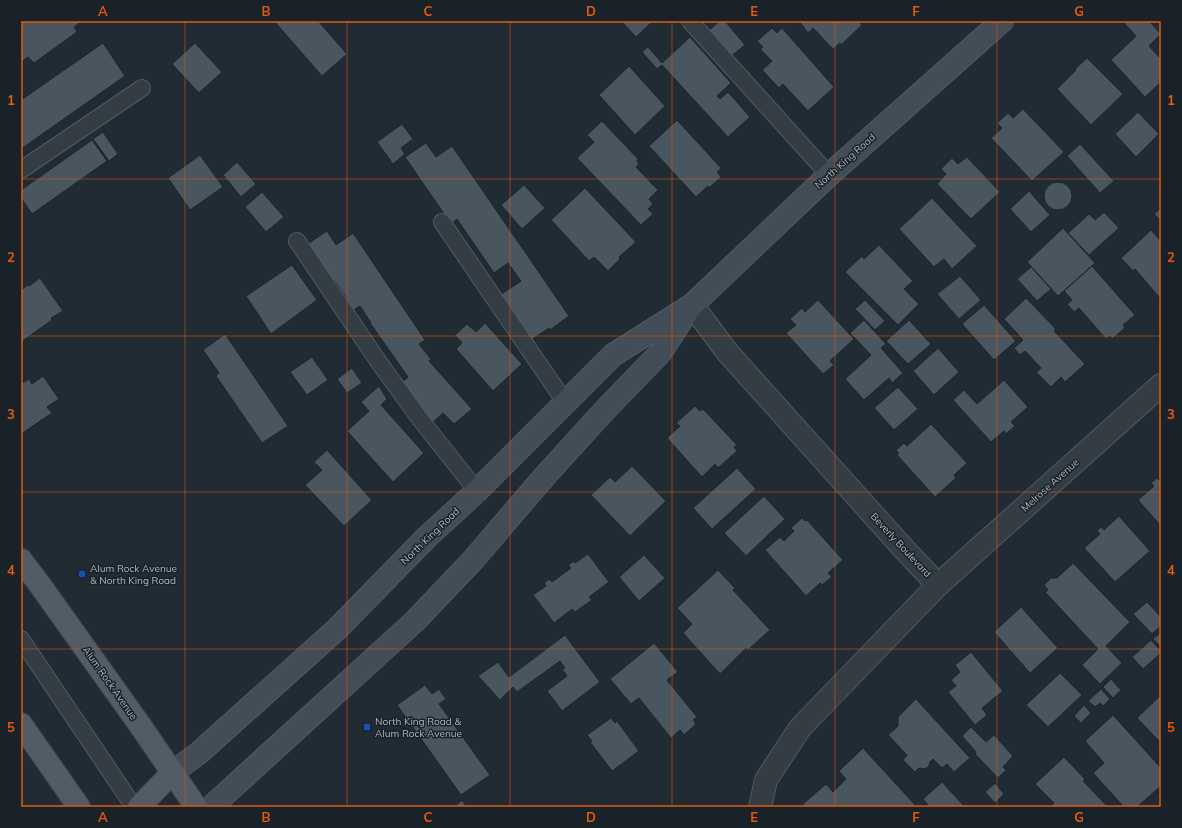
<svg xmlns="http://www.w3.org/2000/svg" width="1182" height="828" viewBox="0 0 1182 828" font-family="Mulish,sans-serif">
<rect width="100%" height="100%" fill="#212b33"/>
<g fill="#49565f" stroke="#1b242a">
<polygon points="22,21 82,21 74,27 77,32 34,63 28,57 21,62"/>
<polygon points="274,21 318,21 347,54 322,76"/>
<polygon points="621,21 653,21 636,37"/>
<polygon points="720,21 725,21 745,45 730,57 708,31"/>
<polygon points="799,21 858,21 862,25 841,45 840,43 833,49 813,28 808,33"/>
<polygon points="1126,21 1149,21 1161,34 1149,46 1161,59 1161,82 1145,97 1111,60 1136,36 1124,23"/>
<polygon points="772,28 777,33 782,28 834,87 808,111 783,84 779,88 762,70 772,61 760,49 763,47 757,41"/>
<polygon points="690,37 731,83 717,96 720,99 728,92 750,117 728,137 662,65 657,69 642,52 648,47 662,63"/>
<polygon points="103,43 125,76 21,149 21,100"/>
<polygon points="195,43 222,72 199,93 172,64"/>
<polygon points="1087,58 1123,94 1091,125 1057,89 1076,70 1075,69"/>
<polygon points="629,66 665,106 635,135 599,95"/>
<polygon points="1023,109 1064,152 1032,181 991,138 1002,128 997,123 1008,113 1013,118"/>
<polygon points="1138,112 1159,134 1136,157 1115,134"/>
<polygon points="677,120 721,168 717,172 721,177 709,188 708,186 696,197 649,146"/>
<polygon points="602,121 638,159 637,160 639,164 636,167 658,190 649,199 653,204 648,209 653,214 641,225 577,158 594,142 587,135"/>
<polygon points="402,124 413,139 401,148 405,154 393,164 377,142"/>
<polygon points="103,132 118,154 109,161 93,139"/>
<polygon points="92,140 107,161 32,214 21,198 21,190"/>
<polygon points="426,143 436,157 452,146 569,316 550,330 549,328 531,340 500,295 521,281 508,263 494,273 457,219 451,224 405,157"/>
<polygon points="1080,144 1114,181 1100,193 1067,156"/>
<polygon points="200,155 223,187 190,210 168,178"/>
<polygon points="967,157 1000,192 971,219 937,184 946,174 941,169 952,158 958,164"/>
<polygon points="237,162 256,184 241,197 223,175"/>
<circle cx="1058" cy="196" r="14"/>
<polygon points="524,185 545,208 522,229 501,205"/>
<polygon points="585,188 636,242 619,257 620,259 608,271 594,257 589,261 551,220"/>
<polygon points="1029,191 1050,215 1031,232 1010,209"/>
<polygon points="262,192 284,217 266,232 245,207"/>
<polygon points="932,198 977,246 952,269 944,259 934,267 899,229"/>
<polygon points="1161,208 1161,221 1154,214"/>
<polygon points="1104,212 1119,228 1089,255 1068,233 1089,214 1095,220"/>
<polygon points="1063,228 1095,263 1058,296 1027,262"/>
<polygon points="1151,230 1161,241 1161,295 1159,297 1135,269 1133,271 1121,258"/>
<polygon points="327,231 336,245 353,233 425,340 419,344 431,359 429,361 472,409 454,424 443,413 432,423 399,385 408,377 370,323 371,323 360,306 351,312 344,301 347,299 335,281 331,283 306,245"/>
<polygon points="879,245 913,281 904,289 919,304 898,325 845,272 862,256 864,259"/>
<polygon points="292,265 317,300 271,334 246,296"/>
<polygon points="1092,266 1135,315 1123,325 1125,328 1112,339 1110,336 1106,339 1079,308 1074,312 1067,304 1072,300 1064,291"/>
<polygon points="1031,267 1051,289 1037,301 1017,279"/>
<polygon points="960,276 981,300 959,319 937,294"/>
<polygon points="40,278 63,311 51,318 52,320 21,342 21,290 28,285 29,286"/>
<polygon points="1026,298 1055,328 1055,332 1085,364 1065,382 1061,377 1051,387 1036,372 1041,368 1025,351 1020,355 1014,348 1023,340 1004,319"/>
<polygon points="818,300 854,339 830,361 834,365 823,374 786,333 796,325 790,319 802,308 805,312"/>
<polygon points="865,300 885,321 875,330 855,309"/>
<polygon points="984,305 1016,341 994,360 962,324"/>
<polygon points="864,320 886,344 881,348 903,373 892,383 889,378 864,400 845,379 871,355 850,333"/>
<polygon points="909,320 931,344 908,364 886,341"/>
<polygon points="485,323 522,364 493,391 456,349 462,343 455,335 467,324 476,332"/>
<polygon points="225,334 288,426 262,443 216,376 219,373 203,350"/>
<polygon points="938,348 959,372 934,395 913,371"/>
<polygon points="312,357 328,380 307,395 290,372"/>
<polygon points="352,368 362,383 347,393 337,379"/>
<polygon points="43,376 59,399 47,407 52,413 21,434 21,384 29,379 32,384"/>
<polygon points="1004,380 1028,407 1011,422 1015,426 1006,434 1004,431 991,442 953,400 964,390 977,404"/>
<polygon points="379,386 387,399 381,405 424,453 393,482 347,431 369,411 361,402"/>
<polygon points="898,387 918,409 894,430 874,408"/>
<polygon points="695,406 700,411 703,409 737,445 734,447 737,451 718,468 715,464 702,477 667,438 680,426 676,423"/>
<polygon points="931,424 967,463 954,475 956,478 935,497 897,455 899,453 896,450 904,443 907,446"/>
<polygon points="327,450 372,500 344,526 305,485 322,470 314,462"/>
<polygon points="632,466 666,501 630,536 591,495 610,477 615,482"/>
<polygon points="737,468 756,489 712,529 693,508"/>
<polygon points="1157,478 1159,480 1161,478 1161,526 1138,500 1154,486 1151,483"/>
<polygon points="764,496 785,519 746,556 724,533"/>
<polygon points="1119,516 1150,551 1115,582 1084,548 1100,534 1097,531 1101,527 1104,530"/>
<polygon points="802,518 805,521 807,520 843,560 828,573 832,577 822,585 820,583 806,596 765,550 780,537 784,541 794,531 791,528"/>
<polygon points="588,554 609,582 589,597 592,600 575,612 572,609 554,623 533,595 546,586 544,583 549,579 552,582 571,568 568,565 574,561 575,563"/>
<polygon points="644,555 665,578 639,601 619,577"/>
<polygon points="1073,563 1130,622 1106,646 1122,663 1100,684 1082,665 1098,649 1045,592 1048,590 1044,585 1051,578 1057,578"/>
<polygon points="718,570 735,588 733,590 770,630 748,650 746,648 720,674 683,633 692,624 677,608"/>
<polygon points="1147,602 1161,617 1161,626 1152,634 1133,614"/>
<polygon points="1021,607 1058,648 1030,673 994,632"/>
<polygon points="1161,632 1161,647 1153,639"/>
<polygon points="565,635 600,682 562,711 547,691 567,676 562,669 565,668 560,661 517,692 513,687 500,700 478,676 498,662 509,677"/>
<polygon points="1151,640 1161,651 1161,653 1143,669 1132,657"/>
<polygon points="654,643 678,672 667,680 697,717 693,720 696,724 684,735 680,730 671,738 639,698 631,704 610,679"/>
<polygon points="971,652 1003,691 982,708 987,715 975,725 948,692 956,686 951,680 960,672 955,665"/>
<polygon points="1060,673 1082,695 1048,727 1026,705"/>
<polygon points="1111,679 1121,690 1113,698 1103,687"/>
<polygon points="425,685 432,694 439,689 446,699 439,704 490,775 461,795 397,705"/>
<polygon points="1101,689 1110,699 1103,706 1100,703 1095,707 1088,701"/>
<polygon points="1161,695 1161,743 1137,718"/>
<polygon points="916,699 970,758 954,772 947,764 942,768 933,759 930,762 929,766 925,769 919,768 915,772 903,760 907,755 888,735 898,726 898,717"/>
<polygon points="1084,705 1091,713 1081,723 1074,716"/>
<polygon points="1113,715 1161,768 1161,786 1137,807 1124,807 1093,773 1104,763 1085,741"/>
<polygon points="611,718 615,723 617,721 639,751 612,771 590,742 592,741 587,735"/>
<polygon points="971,727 986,742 994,735 1013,756 1003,767 1006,770 998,778 975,754 976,752 962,736"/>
<polygon points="863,748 917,807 803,807 803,804 826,784 833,792 846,779 839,771"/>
<polygon points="1064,757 1085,779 1083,781 1108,807 1050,807 1054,803 1035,784"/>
<polygon points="942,782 965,807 930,807 923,799"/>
<polygon points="995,783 1004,794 995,803 985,792"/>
<polygon points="462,800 467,807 454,807"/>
</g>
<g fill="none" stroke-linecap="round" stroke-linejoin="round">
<g stroke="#515b62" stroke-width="18">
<g id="lane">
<polyline points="690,21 829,175"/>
<polyline points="21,170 142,88"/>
<polyline points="442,222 565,402"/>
<polyline points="297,241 378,361 420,419 477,491"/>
<polyline points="21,639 134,807"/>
</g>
</g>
<g stroke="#515b62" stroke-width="24">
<g id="street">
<polyline points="692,305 728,353 904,549 938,585"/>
<polyline points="760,807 766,780 800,728 938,585 1161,385"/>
</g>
</g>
<g stroke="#515b62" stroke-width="24">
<g id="secondary">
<polyline points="172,773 200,752 337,629 427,537 477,491 613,355 692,305 829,175 1002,21"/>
<polyline points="211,807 415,621 473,560 544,477 604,411 661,352 688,310"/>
</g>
</g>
<g stroke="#3d464d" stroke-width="24">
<g id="primary">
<polyline points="21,560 40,585 142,728 196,807"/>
<polyline points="21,724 79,807"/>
<polyline points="139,807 172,773"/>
</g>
</g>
<use href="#lane" stroke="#343d44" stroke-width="16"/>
<use href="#street" stroke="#343d44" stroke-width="22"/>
<use href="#secondary" stroke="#424d57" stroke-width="22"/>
<use href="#primary" stroke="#525c64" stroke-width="22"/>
</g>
<path fill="none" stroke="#e8590c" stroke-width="1" stroke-opacity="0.55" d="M185,21V807M347,21V807M510,21V807M672,21V807M835,21V807M997,21V807M21,179H1161M21,336H1161M21,492H1161M21,649H1161"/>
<g fill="#1a4fb4" stroke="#192228" stroke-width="1.5">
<rect x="78" y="570" width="8" height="8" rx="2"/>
<rect x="363" y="723" width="8" height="8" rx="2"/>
</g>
<g text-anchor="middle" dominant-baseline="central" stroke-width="3" stroke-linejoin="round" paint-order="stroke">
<g font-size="10" fill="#aeb8c1" stroke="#192228">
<text transform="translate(845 161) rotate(-42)">North King Road</text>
<text transform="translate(1050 485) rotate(-42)">Melrose Avenue</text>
<text transform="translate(430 536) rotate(-44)">North King Road</text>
<text transform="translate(901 545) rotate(47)">Beverly Boulevard</text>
<text transform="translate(110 683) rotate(55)">Alum Rock Avenue</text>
</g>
<g font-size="10" fill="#aeb8c1" stroke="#192228" text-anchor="start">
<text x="90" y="568">Alum Rock Avenue<tspan x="90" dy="12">&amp; North King Road</tspan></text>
<text x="375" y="721">North King Road &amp;<tspan x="375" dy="12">Alum Rock Avenue</tspan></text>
</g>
</g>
<rect width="1182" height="828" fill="none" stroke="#192228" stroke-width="44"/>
<rect x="22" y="22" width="1138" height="784" fill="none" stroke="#e8590c" stroke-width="1.5"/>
<g font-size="13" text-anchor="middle" font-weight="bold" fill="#e8590c">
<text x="103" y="16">A</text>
<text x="266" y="16">B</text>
<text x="428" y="16">C</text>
<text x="591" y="16">D</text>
<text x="754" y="16">E</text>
<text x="916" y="16">F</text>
<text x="1079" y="16">G</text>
<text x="11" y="105">1</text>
<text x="1171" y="105">1</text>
<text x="11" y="262">2</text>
<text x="1171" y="262">2</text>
<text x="11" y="419">3</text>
<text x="1171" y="419">3</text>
<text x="11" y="575">4</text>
<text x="1171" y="575">4</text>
<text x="11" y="732">5</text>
<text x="1171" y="732">5</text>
<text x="103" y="822">A</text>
<text x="266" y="822">B</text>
<text x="428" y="822">C</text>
<text x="591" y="822">D</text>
<text x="754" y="822">E</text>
<text x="916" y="822">F</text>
<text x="1079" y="822">G</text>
</g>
</svg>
